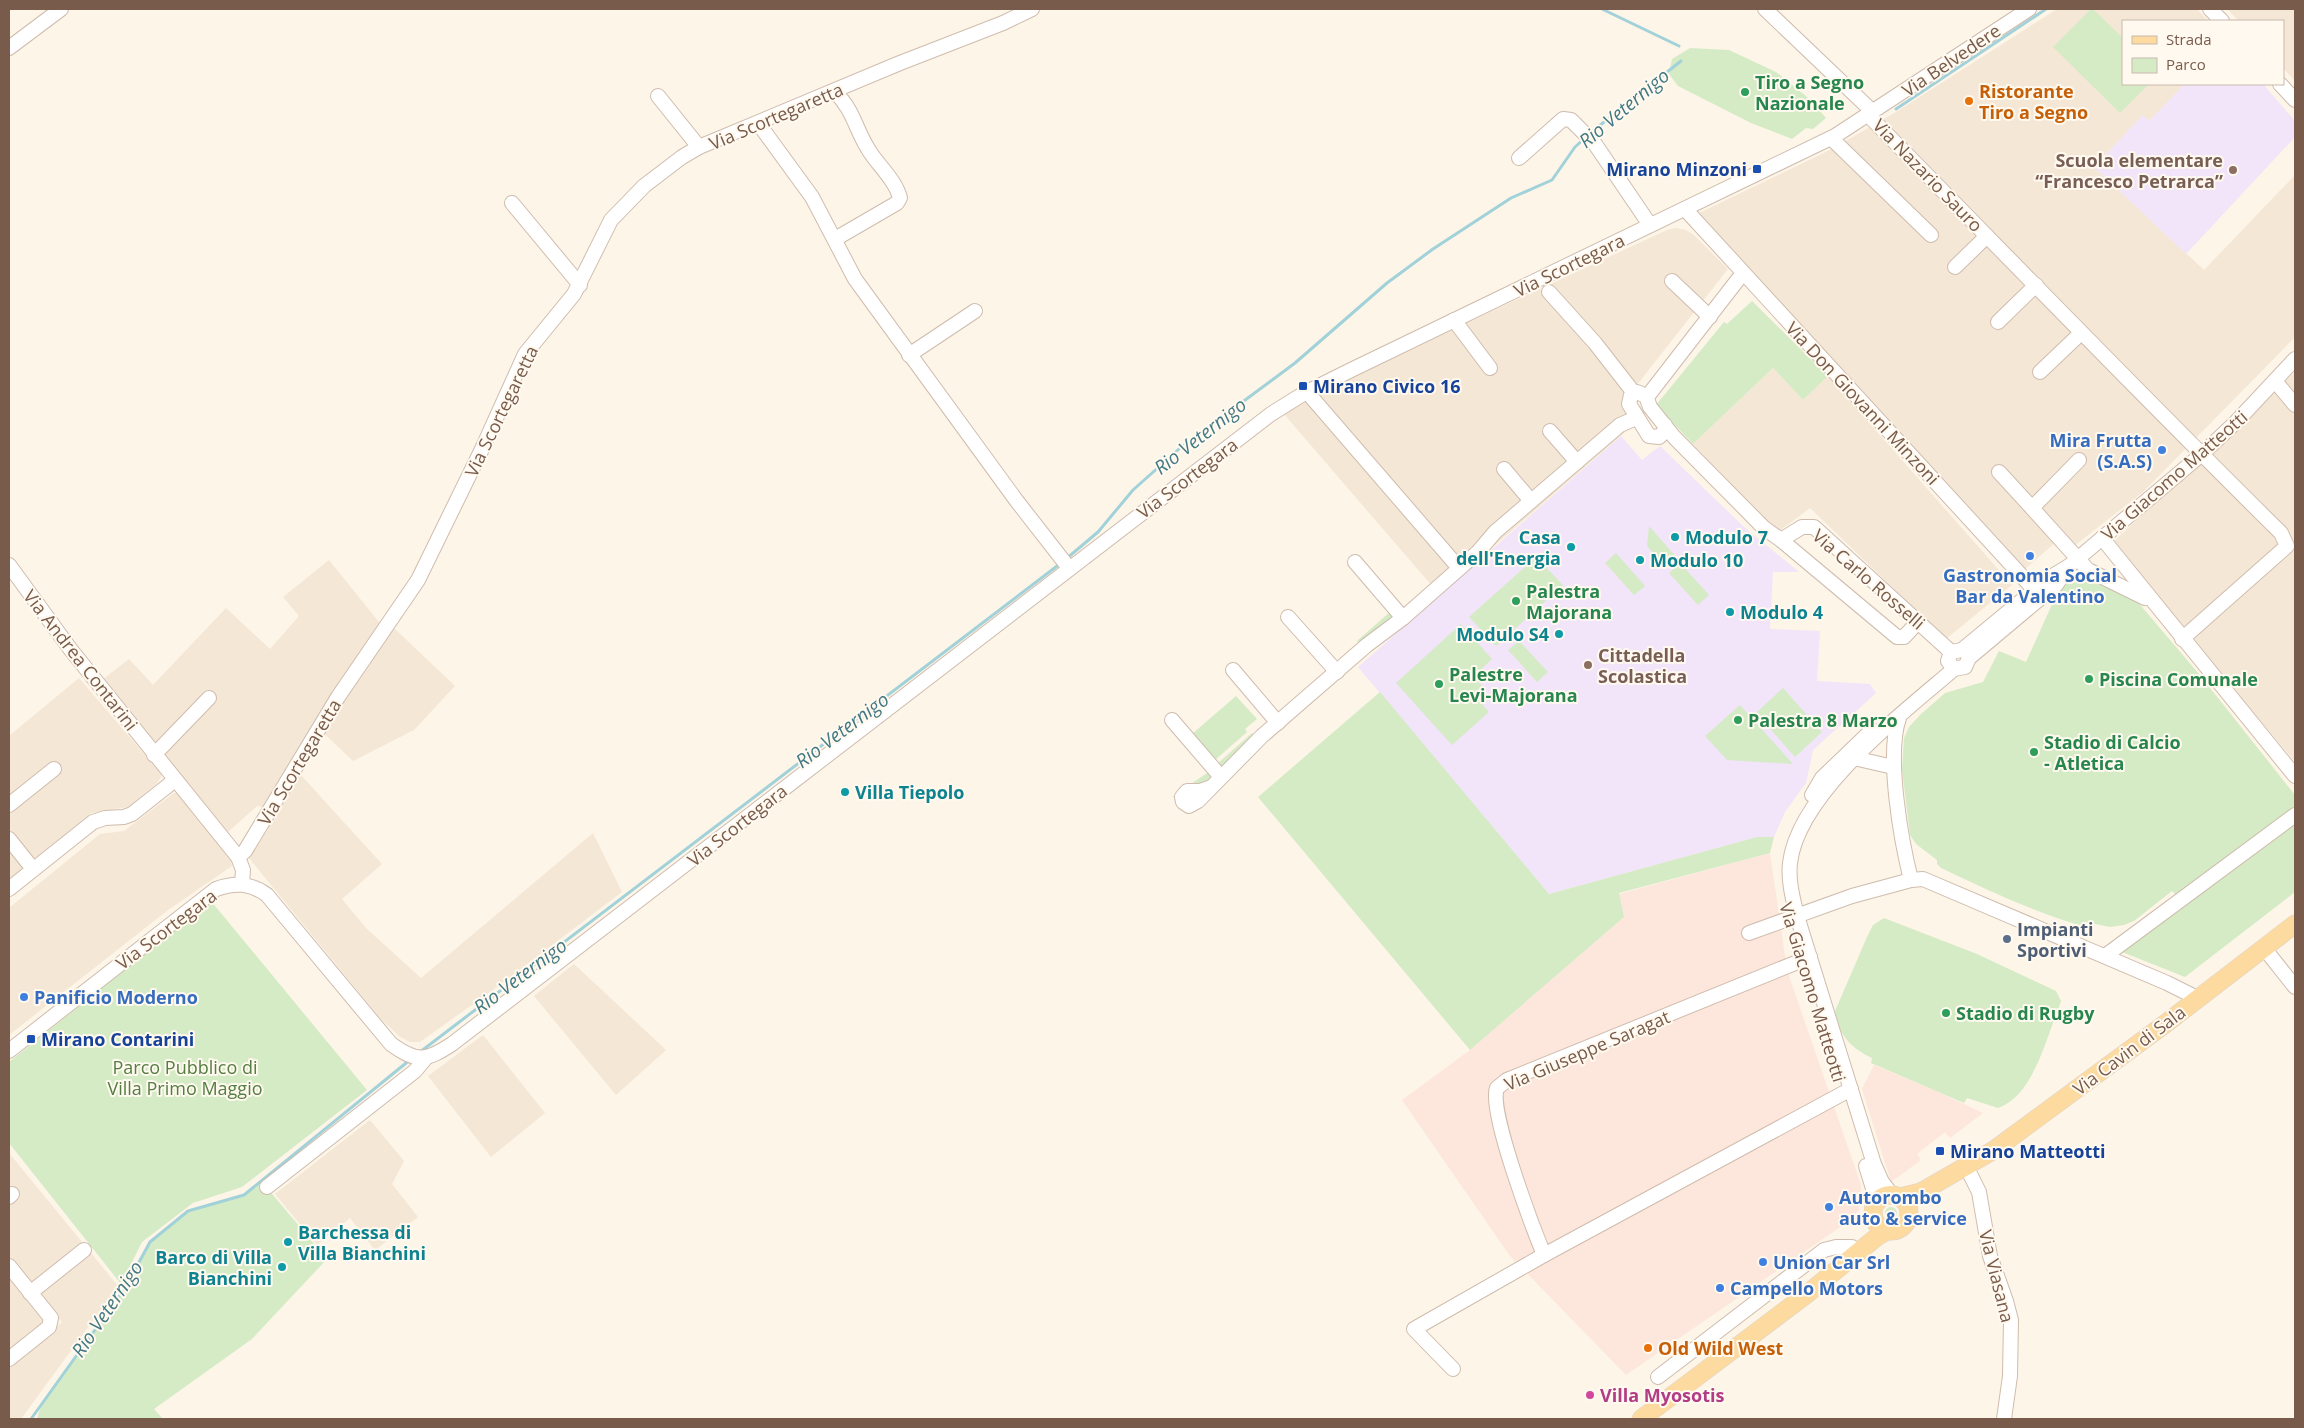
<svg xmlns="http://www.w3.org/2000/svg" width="2304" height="1428" viewBox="0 0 2304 1428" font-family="'Open Sans',sans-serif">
<rect width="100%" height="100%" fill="#fdf5e8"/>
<g fill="#f5e7d6">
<polygon points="2057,9 2197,9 2208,21 2123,21 2123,84 2185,84 2149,121 2143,116 2094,167 2204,270 2295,175 2295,337 2143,492 2069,550 2057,541 2024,570 1697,214 1828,151 1896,112"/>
<polygon points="2227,9 2295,9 2295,81 2283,68 2283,21 2239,21"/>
<polygon points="1676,228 1686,230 1694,235 1728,269 1629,395 1647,413 1439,594 1283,413 1306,397 1667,230"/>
<polygon points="1773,368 1803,400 1828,376 2012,585 1946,639 1810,508 1778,532 1693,444"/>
<polygon points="2295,372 2295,762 2112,543"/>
<polygon points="329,560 379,622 395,629 455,686 414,730 353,761 313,723 264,807 257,806 228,832 102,680 129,659 153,685 226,608 270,649 299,616 283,597"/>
<polygon points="79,678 161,774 161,777 157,783 128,807 91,813 9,879 9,736"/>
<polygon points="299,773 382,864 342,899 366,928 421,978 593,833 622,892 493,990 420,1042 410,1042 400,1037 380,1018 248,857"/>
<polygon points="174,793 178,793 229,855 232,866 168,910 9,1035 9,908 100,834 124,831"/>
<polygon points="574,964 666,1050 616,1095 534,996"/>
<polygon points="483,1035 545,1113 491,1157 428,1076"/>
<polygon points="370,1120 404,1161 392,1184 418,1217 375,1250 350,1218 317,1245 275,1194"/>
<polygon points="9,1153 118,1286 21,1419 9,1419 9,1366 62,1322 9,1256"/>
<polygon points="9,1275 43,1317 43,1323 9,1350"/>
</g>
<g fill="#fde6db">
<polygon points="1770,853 1787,970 1861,1185 1859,1210 1846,1223 1626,1375 1510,1256 1402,1100 1470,1050 1624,917 1619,894"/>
<polygon points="1874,1065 1936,1091 1983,1113 1950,1138 1945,1132 1917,1154 1921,1160 1891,1182 1862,1089"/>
</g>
<g fill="#f2e4f9">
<polygon points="2185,84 2263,84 2295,121 2295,137 2186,254 2094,167 2143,115 2149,121"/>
<polygon points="1621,436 1642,460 1660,446 1744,527 1799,572 1773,572 1770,629 1820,631 1817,681 1870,684 1876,693 1813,750 1806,783 1785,812 1774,837 1757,837 1549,894 1358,667"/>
</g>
<g fill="#d5ebc5">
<polygon points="2091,9 2093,9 2123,38 2123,84 2149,84 2120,113 2053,47"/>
<polygon points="1690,48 1729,50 1776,72 1807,97 1826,118 1813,129 1806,128 1792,139 1751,123 1678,86 1669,74 1672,59"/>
<polygon points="1752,301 1828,376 1803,400 1773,368 1693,444 1656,405 1724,322 1727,324"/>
<polygon points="1649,526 1677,558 1667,568 1647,546"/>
<polygon points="1616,553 1645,586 1634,595 1605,563"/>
<polygon points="1536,557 1563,585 1496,646 1469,617"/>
<polygon points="1680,563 1709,595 1698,605 1669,573"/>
<path d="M2074,578H2080L2131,596L2136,600L2199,674L2295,795V805L2290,811L2177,896L2172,891L2134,921L2124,925L2110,927L2085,922L2082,926C2033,912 1988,890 1941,868L1937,864V860L1916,844L1910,835L1902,769L1904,738L1909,727L1920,715L1945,693L1983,682L1999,651L2026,662L2058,591Z"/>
<polygon points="1391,611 1395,616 1360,644 1357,641"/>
<polygon points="1461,624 1492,659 1474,676 1482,686 1473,694 1489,712 1452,745 1396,683"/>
<polygon points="1519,641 1548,672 1537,682 1508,650"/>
<polygon points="1783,688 1822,732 1795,757 1756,713"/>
<polygon points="1380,692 1549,894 1757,837 1774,837 1770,853 1619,893 1624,917 1470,1050 1258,797"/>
<polygon points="1236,696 1257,719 1245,729 1247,732 1215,760 1192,734"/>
<polygon points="1740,705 1793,764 1727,760 1705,736"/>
<polygon points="1252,733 1255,736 1223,768 1217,764"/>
<polygon points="1210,771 1213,775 1205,799 1187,814 1173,796"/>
<polygon points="2295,815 2295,892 2185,977 2117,950"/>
<polygon points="211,901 367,1090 242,1187 193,1203 142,1242 121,1284 9,1143 9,1062"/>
<path d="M1884,918L1977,954L2056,991L2061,1001L2058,1010C2045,1041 2033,1096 1998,1108L1967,1098L1964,1103L1871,1063L1872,1058C1851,1048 1839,1036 1835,1011L1867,937L1873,925Z"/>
<polygon points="262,1182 327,1259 252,1339 154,1409 163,1419 37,1419 41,1405 125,1288 150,1242 188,1211 244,1195"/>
<circle cx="1891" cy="1213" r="6"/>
</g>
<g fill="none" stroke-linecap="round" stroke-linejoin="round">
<g stroke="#a1d1d9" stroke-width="3">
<polyline points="1602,9 1679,46"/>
<polyline points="1896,109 2046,9"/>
<polyline points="1589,134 1681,61"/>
<polyline points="1066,559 1098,532 1133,490 1179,449 1295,363 1387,283 1433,249 1511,198 1552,180 1575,147 1585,138"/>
<polyline points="420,1052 1061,563"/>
<polyline points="31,1419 125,1288 150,1242 188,1211 244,1195 411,1059"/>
</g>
<g stroke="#cfbcad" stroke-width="16">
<g id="minor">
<polyline points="1765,9 1873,112"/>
<polyline points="2210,9 2222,21"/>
<polyline points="9,48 61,9"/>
<polyline points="2280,84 2295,100"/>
<path d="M834,91C855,111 855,130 870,152C879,166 896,181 900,198L897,203L835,239"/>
<polyline points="658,96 699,147"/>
<path d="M1869,114L1873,120C2009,258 2143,397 2281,533L2287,546L2182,639"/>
<polyline points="758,123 812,197 855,279 1016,500 1069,568"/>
<polyline points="1831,138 1931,235"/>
<polyline points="1519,158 1563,119 1571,120 1595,144 1650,225"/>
<polyline points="512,203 580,285"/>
<polyline points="1685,209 2041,597"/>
<polyline points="1955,267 1987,236"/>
<polyline points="1672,281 1710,317"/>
<polyline points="1549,292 1595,343 1634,393"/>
<polyline points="1454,320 1490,368"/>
<polyline points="1998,322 2036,285"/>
<polyline points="909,355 975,311"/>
<polyline points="2040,372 2081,333"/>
<polyline points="2275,381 2295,405"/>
<polyline points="1307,392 1459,568"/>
<polyline points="1647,397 1743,273"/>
<polyline points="1665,425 1664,432 1659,437 1649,436 1629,404 1631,395 1637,392 1646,396 1650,407 1674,437 1764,528 1781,540 1897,637 1904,637 1918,622"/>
<polyline points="1550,431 1577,462"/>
<polyline points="1504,469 1531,501"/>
<polyline points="1999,472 2032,508 2079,460"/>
<polyline points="2032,508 2088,570 2145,598"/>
<polyline points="2102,538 2295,776"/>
<polyline points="1781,540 1802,527 1814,527 1951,652"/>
<polyline points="1355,562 1403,618"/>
<polyline points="9,565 71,650 238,857 243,870 242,884"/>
<polyline points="1288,617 1337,672"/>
<polyline points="1954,669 1948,661 1951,652 1962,650 2049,578 2069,566 2202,454 2236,422 2295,359"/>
<polyline points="1233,670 1278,723"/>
<path d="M1899,718C1886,755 1901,840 1911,880"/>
<polyline points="1172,720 1221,777"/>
<polyline points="154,755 209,698"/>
<polyline points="1854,758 1893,767"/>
<polyline points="1211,787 1200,791 1187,791 1182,797 1183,802 1189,806 1198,801 1262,736 1367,645 1403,618 1478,552 1495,532 1620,425 1636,418"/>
<polyline points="1812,795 1822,778 1872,730"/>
<polyline points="9,805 54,769"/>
<polyline points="9,839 33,869"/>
<polyline points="238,857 245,851 338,697 418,580 483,447 525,354 574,294 611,220 644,186 682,157 699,147 900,63 1003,23 1032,9"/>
<polyline points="9,889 93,822 105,818 124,817 132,814 175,780"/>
<polyline points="1749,933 1852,896 1911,880 1923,879 2167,983 2191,995 2196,1000"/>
<polyline points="2264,948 2295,987"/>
<polyline points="2105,956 2295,815"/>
<path d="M9,1051L216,889C235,882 251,883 267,895L391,1044C417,1063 426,1061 452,1044L1271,414L1303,394L1349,371L1835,136L2029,9"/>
<polyline points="1866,1166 1875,1195 1875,1205"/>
<polyline points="1966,1166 1979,1192 1990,1256 2006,1301 2011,1320 2010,1376 2004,1419"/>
<polyline points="267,1187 415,1071 425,1059"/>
<path d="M1892,1195L1882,1182L1874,1164L1797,916C1793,899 1788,881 1790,863C1798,793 1903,713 1954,669L1965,667L1969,658L2056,585L2069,566"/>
<polyline points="9,1197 12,1194"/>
<path d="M1544,1255C1533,1228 1488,1110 1497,1088L1507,1080L1810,957"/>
<polyline points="9,1266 51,1318 49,1327 9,1359"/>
<polyline points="30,1293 84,1250"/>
<polyline points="1453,1369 1414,1329 1544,1255 1851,1089"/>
<polyline points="1658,1377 1824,1250 1836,1247 1852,1247"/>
</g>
</g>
<g stroke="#dcd4d0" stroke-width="19">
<g id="major">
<circle cx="1891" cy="1213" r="18"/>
<polyline points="1900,1197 1921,1192 1994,1150 2169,1021 2295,924"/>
<polyline points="1641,1419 1807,1294 1878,1236 1889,1230"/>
</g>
</g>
<use href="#minor" stroke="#fff" stroke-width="14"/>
<use href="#major" stroke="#fcdaa0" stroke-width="18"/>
</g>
<g fill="#2e9e5b" stroke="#fff9ef" stroke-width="2">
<circle cx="1745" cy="92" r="5"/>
<circle cx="1516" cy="601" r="5"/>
<circle cx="2089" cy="679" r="5"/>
<circle cx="1439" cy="684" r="5"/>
<circle cx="1738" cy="720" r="5"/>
<circle cx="2034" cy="752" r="5"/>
<circle cx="1946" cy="1013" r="5"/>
</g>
<g fill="#e8710a" stroke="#fff9ef" stroke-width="2">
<circle cx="1969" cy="101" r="5"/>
<circle cx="1648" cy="1348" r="5"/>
</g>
<g fill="#1a4fb4" stroke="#fff9ef" stroke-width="2">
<rect x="1752" y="164" width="10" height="10" rx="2.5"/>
<rect x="1298" y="381" width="10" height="10" rx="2.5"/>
<rect x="26" y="1034" width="10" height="10" rx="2.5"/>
<rect x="1935" y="1146" width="10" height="10" rx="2.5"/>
</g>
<g fill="#8d6e63" stroke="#fff9ef" stroke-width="2">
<circle cx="2233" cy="170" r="5"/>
<circle cx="1588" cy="665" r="5"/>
</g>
<g fill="#3f7fe0" stroke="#fff9ef" stroke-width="2">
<circle cx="2162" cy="450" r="5"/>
<circle cx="2030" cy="556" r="5"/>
<circle cx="24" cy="997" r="5"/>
<circle cx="1829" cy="1207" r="5"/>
<circle cx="1763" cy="1262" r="5"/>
<circle cx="1720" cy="1288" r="5"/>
</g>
<g fill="#0f9aa8" stroke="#fff9ef" stroke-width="2">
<circle cx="1675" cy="537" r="5"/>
<circle cx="1571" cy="547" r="5"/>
<circle cx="1640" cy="560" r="5"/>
<circle cx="1730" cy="612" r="5"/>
<circle cx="1559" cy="634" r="5"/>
<circle cx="845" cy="792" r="5"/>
<circle cx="288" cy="1242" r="5"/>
<circle cx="282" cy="1267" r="5"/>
</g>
<circle fill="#5c6f8a" stroke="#fff9ef" stroke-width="2" cx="2007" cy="939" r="5"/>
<circle fill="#d1479c" stroke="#fff9ef" stroke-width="2" cx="1590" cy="1395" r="5"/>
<g text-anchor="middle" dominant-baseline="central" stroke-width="4" stroke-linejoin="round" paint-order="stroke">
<g font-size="18" fill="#785b4b" stroke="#fff9ef">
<text transform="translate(1951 60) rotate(-34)">Via Belvedere</text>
<text transform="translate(776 116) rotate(-23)">Via Scortegaretta</text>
<text transform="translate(1928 175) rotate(46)">Via Nazario Sauro</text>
<text transform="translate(1569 265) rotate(-26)">Via Scortegara</text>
<text transform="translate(1863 403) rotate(47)">Via Don Giovanni Minzoni</text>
<text transform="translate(501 411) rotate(-64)">Via Scortegaretta</text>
<text transform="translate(2174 475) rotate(-41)">Via Giacomo Matteotti</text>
<text transform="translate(1187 478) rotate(-37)">Via Scortegara</text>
<text transform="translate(1869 579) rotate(41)">Via Carlo Rosselli</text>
<text transform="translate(81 660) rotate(52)">Via Andrea Contarini</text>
<text transform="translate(299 762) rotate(-59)">Via Scortegaretta</text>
<text transform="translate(737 825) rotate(-38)">Via Scortegara</text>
<text transform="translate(166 929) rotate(-37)">Via Scortegara</text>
<text transform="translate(1813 992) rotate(73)">Via Giacomo Matteotti</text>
<text transform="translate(1587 1050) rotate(-23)">Via Giuseppe Saragat</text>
<text transform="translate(2129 1050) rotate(-37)">Via Cavin di Sala</text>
<text transform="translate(1997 1276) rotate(76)">Via Viasana</text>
</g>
<g font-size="18" font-weight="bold" fill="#27864d" stroke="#fff9ef" text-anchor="start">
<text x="1755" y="82">Tiro a Segno<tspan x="1755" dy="21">Nazionale</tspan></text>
<text x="1526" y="591">Palestra<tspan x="1526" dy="21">Majorana</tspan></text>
<text x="1449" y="674">Palestre<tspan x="1449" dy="21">Levi-Majorana</tspan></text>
<text x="2099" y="679">Piscina Comunale</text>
<text x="1748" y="720">Palestra 8 Marzo</text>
<text x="2044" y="742">Stadio di Calcio<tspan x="2044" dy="21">- Atletica</tspan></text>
<text x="1956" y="1013">Stadio di Rugby</text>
</g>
<g font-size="18" font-weight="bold" fill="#c56008" stroke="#fff9ef" text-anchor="start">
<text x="1979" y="91">Ristorante<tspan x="1979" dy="21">Tiro a Segno</tspan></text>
<text x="1658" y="1348">Old Wild West</text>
</g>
<g font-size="18" font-weight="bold" fill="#785e54" stroke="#fff9ef" text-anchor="end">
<text x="2223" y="160">Scuola elementare<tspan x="2223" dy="21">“Francesco Petrarca”</tspan></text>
<text x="1598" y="655" text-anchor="start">Cittadella<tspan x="1598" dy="21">Scolastica</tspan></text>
</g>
<g font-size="18" font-weight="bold" fill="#164399" stroke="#fff9ef" text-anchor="start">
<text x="1747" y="169" text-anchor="end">Mirano Minzoni</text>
<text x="1313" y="386">Mirano Civico 16</text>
<text x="41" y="1039">Mirano Contarini</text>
<text x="1950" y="1151">Mirano Matteotti</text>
</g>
<g font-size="18" font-weight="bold" fill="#366cbe" stroke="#fff9ef" text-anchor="start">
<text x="2152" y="440" text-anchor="end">Mira Frutta<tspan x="2152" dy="21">(S.A.S)</tspan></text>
<text x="2030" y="575" text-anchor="middle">Gastronomia Social<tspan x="2030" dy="21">Bar da Valentino</tspan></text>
<text x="34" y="997">Panificio Moderno</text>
<text x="1839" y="1197">Autorombo<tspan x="1839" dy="21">auto &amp; service</tspan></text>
<text x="1773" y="1262">Union Car Srl</text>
<text x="1730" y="1288">Campello Motors</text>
</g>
<g font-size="18" font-weight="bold" fill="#0d838f" stroke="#fff9ef" text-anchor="start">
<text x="1561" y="537" text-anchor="end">Casa<tspan x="1561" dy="21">dell'Energia</tspan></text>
<text x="1685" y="537">Modulo 7</text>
<text x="1650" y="560">Modulo 10</text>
<text x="1740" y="612">Modulo 4</text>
<text x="1549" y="634" text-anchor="end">Modulo S4</text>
<text x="855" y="792">Villa Tiepolo</text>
<text x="298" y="1232">Barchessa di<tspan x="298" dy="21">Villa Bianchini</tspan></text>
<text x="272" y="1257" text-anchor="end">Barco di Villa<tspan x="272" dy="21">Bianchini</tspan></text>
</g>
<g font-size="18" font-weight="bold" fill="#4e5e75" stroke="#fff9ef" text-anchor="start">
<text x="2017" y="929">Impianti<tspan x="2017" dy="21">Sportivi</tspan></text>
</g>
<g font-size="18" fill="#547e42" stroke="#fff9ef">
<text x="185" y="1067">Parco Pubblico di<tspan x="185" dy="21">Villa Primo Maggio</tspan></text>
</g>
<g font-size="18" font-weight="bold" fill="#b23c85" stroke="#fff9ef" text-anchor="start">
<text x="1600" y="1395">Villa Myosotis</text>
</g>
<g font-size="19" font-style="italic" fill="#417984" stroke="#fff9ef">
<text transform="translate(1624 108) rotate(-40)">Rio Veternigo</text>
<text transform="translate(1200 436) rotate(-38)">Rio Veternigo</text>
<text transform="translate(842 730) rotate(-37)">Rio Veternigo</text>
<text transform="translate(520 976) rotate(-37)">Rio Veternigo</text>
<text transform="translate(107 1309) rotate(-56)">Rio Veternigo</text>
</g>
</g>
<rect width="2304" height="1428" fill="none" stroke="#785b4b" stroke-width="20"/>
<rect x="2122" y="20" width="162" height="65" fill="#fff9ef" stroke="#c9baad"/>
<rect x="2132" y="36" width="25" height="8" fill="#fcdaa0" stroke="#c9baad"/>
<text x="2166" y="45" font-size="15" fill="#785b4b">Strada</text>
<rect x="2132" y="58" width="25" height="15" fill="#d5ebc5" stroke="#c9baad"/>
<text x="2166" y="70" font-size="15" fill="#785b4b">Parco</text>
</svg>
